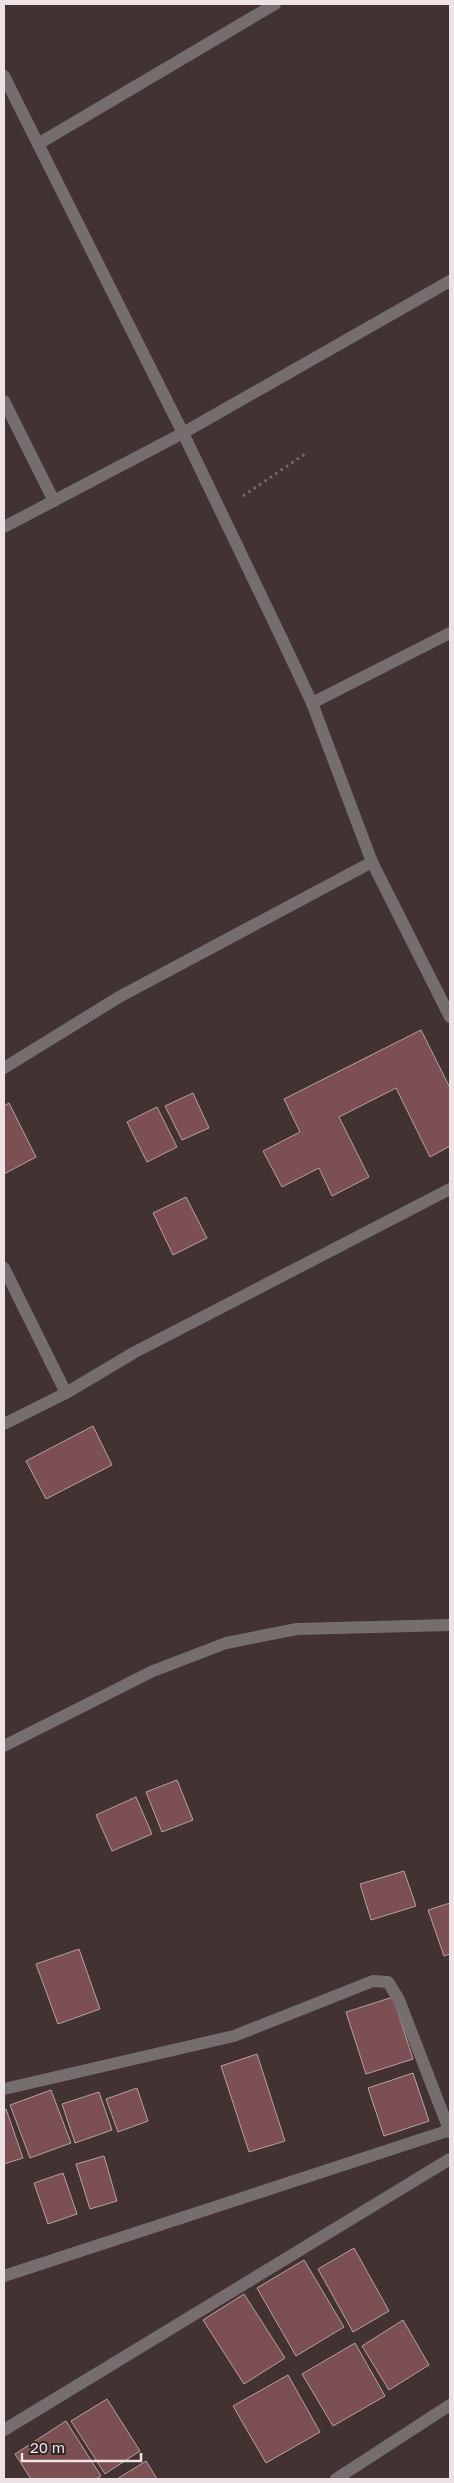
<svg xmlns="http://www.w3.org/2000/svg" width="454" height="2483" viewBox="0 0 454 2483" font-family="'Golos Text',sans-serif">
<rect width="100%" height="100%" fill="#423232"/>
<g fill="#7c5053" stroke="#b5a1a2">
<polygon points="421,1030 450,1088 450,1146 430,1157 396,1088 339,1117 369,1177 332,1196 319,1168 282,1187 263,1151 300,1132 284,1099"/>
<polygon points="193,1093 209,1128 182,1140 165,1106"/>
<polygon points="9,1103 36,1157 4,1174 4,1106"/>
<polygon points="157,1107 177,1147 147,1162 127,1122"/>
<polygon points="186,1197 207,1238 173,1255 153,1213"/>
<polygon points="93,1426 112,1465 46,1499 26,1461"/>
<polygon points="177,1780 193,1820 162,1832 146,1792"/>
<polygon points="136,1797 152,1834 112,1851 96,1815"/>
<polygon points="404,1871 416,1906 371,1920 360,1884"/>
<polygon points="450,1903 450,1954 444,1956 428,1910"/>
<polygon points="79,1949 100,2009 58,2024 36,1964"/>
<polygon points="393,1997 413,2059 366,2074 346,2012"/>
<polygon points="257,2054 285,2141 249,2152 221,2066"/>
<polygon points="413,2073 429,2121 384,2136 368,2088"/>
<polygon points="137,2088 148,2121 118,2132 106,2099"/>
<polygon points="51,2090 71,2143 30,2158 10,2105"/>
<polygon points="99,2092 112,2130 75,2143 62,2104"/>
<polygon points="6,2109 23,2158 4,2164 4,2110"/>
<polygon points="104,2156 117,2201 90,2209 76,2164"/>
<polygon points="63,2173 77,2214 48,2224 34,2183"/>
<polygon points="354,2248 389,2311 353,2332 318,2269"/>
<polygon points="304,2260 344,2327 296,2356 257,2288"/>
<polygon points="244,2294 285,2358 244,2384 203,2320"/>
<polygon points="403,2320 429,2365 389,2390 362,2346"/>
<polygon points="355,2343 385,2396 333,2426 302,2374"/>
<polygon points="288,2375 320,2432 266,2463 233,2406"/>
<polygon points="107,2399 140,2451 105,2474 71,2421"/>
<polygon points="66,2421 101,2476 96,2479 31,2479 15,2454"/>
<polygon points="146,2461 157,2479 117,2479"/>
</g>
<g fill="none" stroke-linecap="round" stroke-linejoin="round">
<polyline stroke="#776869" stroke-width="3" stroke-dasharray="2.5 4" stroke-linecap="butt" points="243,496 305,454"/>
<g stroke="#766e6e" stroke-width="12">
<polyline points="4,76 183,433 282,639 312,703 372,862 450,1017"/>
<polyline points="38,144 275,4"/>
<polyline points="4,401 54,501"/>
<polyline points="4,527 183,433 450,281"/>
<polyline points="312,703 450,633"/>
<polyline points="4,1068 119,997 372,862"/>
<polyline points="4,1268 66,1393"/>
<polyline points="4,1424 66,1393 135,1352 450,1189"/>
<polyline points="4,1746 153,1671 226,1643 297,1629 450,1625"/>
<polyline points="4,2089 234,2036 373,1981 388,1982 399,2000 450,2132"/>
<polyline points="4,2276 450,2130"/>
<polyline points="4,2430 450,2159"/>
<polyline points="336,2479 450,2405"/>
</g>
</g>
<rect width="454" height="2483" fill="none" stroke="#eee3e4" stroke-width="10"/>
<path d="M22 2453v8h119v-8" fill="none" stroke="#eee3e4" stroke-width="2.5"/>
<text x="30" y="2453" font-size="15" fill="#eee3e4" stroke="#372828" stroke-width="4" paint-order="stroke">20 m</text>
</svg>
